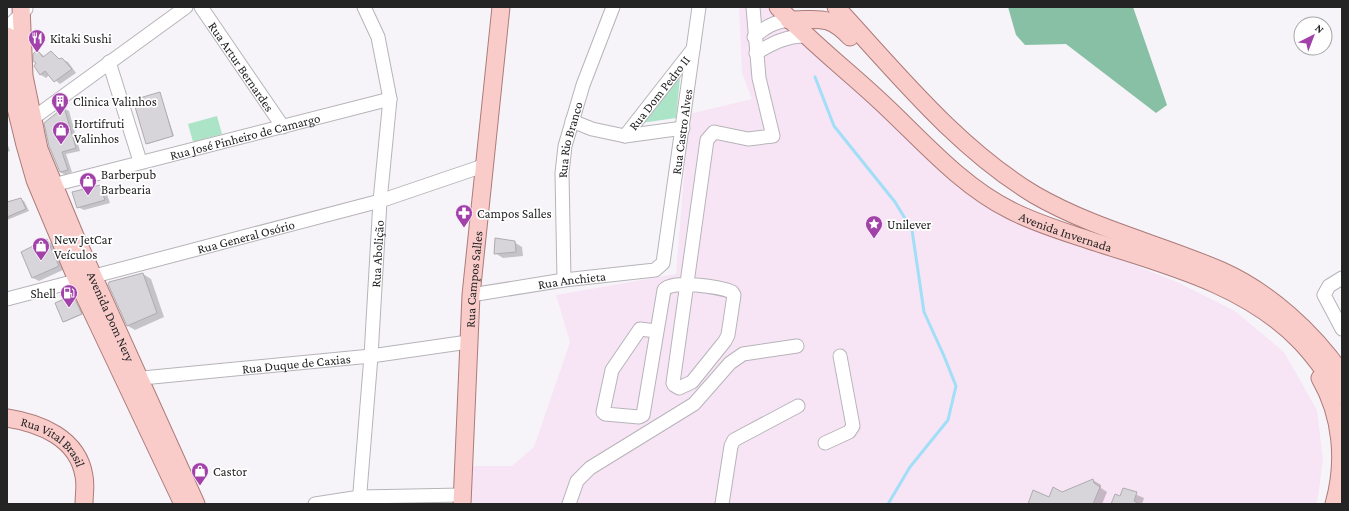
<svg xmlns="http://www.w3.org/2000/svg" width="1349" height="511" viewBox="0 0 1349 511" font-family="'Crimson Pro',serif">
<rect width="100%" height="100%" fill="#f6f4f9"/>
<polygon fill="#f7e5f6" points="739,7 767,7 827,65 980,204 1177,282 1235,311 1284,352 1317,410 1323,460 1317,504 469,504 472,466 512,466 534,447 570,342 556,295 676,274 689,114 752,99 742,73"/>
<g fill="#ace4c8">
<polygon points="680,78 676,118 641,123"/>
<polygon points="217,116 222,134 193,142 188,124"/>
</g>
<polygon fill="#87c0a4" points="1008,7 1133,7 1167,105 1156,113 1066,44 1025,45 1016,35"/>
<g fill="#0003">
<polygon points="38,51 45,57 51,52 61,60 62,59 68,62 76,73 60,84 49,75 46,78 41,75 35,66 37,63"/>
<polygon points="160,93 174,136 148,144 134,100"/>
<polygon points="65,109 69,111 80,151 66,154 72,172 65,175 60,172 45,124"/>
<polygon points="7,143 10,151 7,152"/>
<polygon points="99,186 105,189 110,203 84,210 78,207"/>
<polygon points="20,199 24,201 29,211 7,220 7,203"/>
<polygon points="47,241 53,244 65,269 39,281 33,278 23,252"/>
<polygon points="514,242 522,247 523,256 503,258 495,253"/>
<polygon points="143,274 151,279 164,317 135,330 128,326 109,284"/>
<polygon points="73,296 83,314 65,322 63,321"/>
<polygon points="1093,480 1101,485 1101,488 1107,492 1102,504 1030,504 1049,499"/>
<polygon points="1123,489 1144,498 1142,504 1112,504 1121,497"/>
</g>
<g fill="none" stroke-linecap="round" stroke-linejoin="round">
<polyline stroke="#a1def7" stroke-width="3" points="815,77 834,126 895,202 912,230 924,312 944,356 956,386 948,420 910,467 888,504"/>
</g>
<g fill="#d7d5da" stroke="#aeacb0">
<polygon points="37,50 43,57 51,51 59,59 62,58 72,69 54,82 45,71 40,75 34,66 36,63 33,61 33,54"/>
<polygon points="160,92 173,136 146,144 133,100"/>
<polygon points="64,107 76,148 62,152 68,170 60,172 49,146 44,123"/>
<polygon points="100,185 105,200 77,208 72,192"/>
<polygon points="21,198 26,209 7,217 7,202"/>
<polygon points="495,238 515,241 516,252 494,254"/>
<polygon points="47,239 59,266 32,278 21,252"/>
<polygon points="143,273 157,313 127,326 108,284 109,282"/>
<polygon points="73,295 82,314 63,322 55,303"/>
<polygon points="1093,479 1094,483 1100,487 1093,504 1028,504 1033,490 1049,497 1053,487 1062,492"/>
<polygon points="1123,488 1137,492 1134,501 1139,504 1111,504 1115,494 1120,496"/>
</g>
<g fill="none" stroke-linecap="round" stroke-linejoin="round">
<g stroke="#b7b4b9" stroke-width="15">
<g id="minor">
<path id="s1" d="M201,7L283,127"/>
<polyline points="7,28 26,9"/>
<path d="M754,37C765,27 774,22 789,20"/>
<path d="M756,53C773,43 786,36 805,36"/>
<polyline points="109,62 140,161"/>
<polyline points="32,119 186,7"/>
<polyline points="572,121 592,129 625,136 683,128"/>
<path id="s2" d="M625,136L693,49"/>
<path id="s3" d="M53,185L390,99"/>
<polyline points="1342,278 1329,286 1324,295 1342,329"/>
<path id="s4" d="M564,280L562,173L565,146L583,85L613,7"/>
<path id="s5" d="M471,295L564,280L655,270L663,263L699,7"/>
<path id="s6" d="M7,299L380,201L483,166"/>
<path d="M656,331L640,329L612,370L603,412L605,414L639,417L643,415L664,290C671,279 721,287 732,292L734,295L728,335L725,341L692,382L679,388L674,385L673,383L707,140L714,132L748,139L773,136L759,78L753,7"/>
<path id="s7" d="M132,379L371,356L468,342"/>
<polyline points="825,443 849,432 853,426 840,356"/>
<polyline points="315,504 360,497 462,495"/>
<path id="s8" d="M359,504L371,356L380,201L390,99L378,37L364,7"/>
<polyline points="569,504 577,481 590,468 694,404 730,363 743,354 797,346"/>
<polyline points="722,504 731,446 734,440 798,406"/>
</g>
</g>
<g stroke="#ac7b7a" stroke-width="19">
<g id="major">
<path id="s9" d="M21,7L24,76L39,149L75,236L196,504"/>
<path id="s10" d="M778,7C810,42 847,70 881,102C922,140 960,185 1010,210C1035,223 1062,231 1089,240C1162,264 1243,283 1299,340C1316,357 1328,376 1342,395"/>
<path d="M836,7C897,73 957,148 1035,195C1094,229 1160,244 1222,271C1269,292 1313,332 1342,374"/>
<path d="M789,20C819,20 828,14 850,37"/>
<polyline points="7,36 16,108 25,145 35,180 77,280 183,504"/>
<path d="M1320,378C1342,416 1346,462 1334,504"/>
<path id="s11" d="M7,418C40,423 78,438 84,476C86,485 84,495 84,504"/>
<path id="s12" d="M462,504L471,295L501,7"/>
</g>
</g>
<use href="#minor" stroke="#fff" stroke-width="13"/>
<use href="#major" stroke="#f9ccca" stroke-width="17"/>
</g>
<defs>
<g id="restaurant-pin" transform="scale(0.9)"><path d="M0 17L-7.5 6A9.5 9.5 0 1 1 7.5 6Z" fill="#a141a9" stroke="#fff"/><path d="M-5-6h1v4h1v-4h1v4h1v-4h1v5L-1.5 .5V6h-2V.5L-5-1ZM5-6V6H3V1.5H1.5Q1.5-4 5-6Z" fill="#fff"/></g>
<g id="building-pin" transform="scale(0.9)"><path d="M0 17L-7.5 6A9.5 9.5 0 1 1 7.5 6Z" fill="#a141a9" stroke="#fff"/><path d="M-4-6H4V6H1V3H-1V6H-4ZM-2.5-4.3h1.7v1.8h-1.7ZM.8-4.3h1.7v1.8H.8ZM-2.5-1h1.7V.8h-1.7ZM.8-1h1.7V.8H.8Z" fill="#fff"/></g>
<g id="shop-pin" transform="scale(0.9)"><path d="M0 17L-7.5 6A9.5 9.5 0 1 1 7.5 6Z" fill="#a141a9" stroke="#fff"/><path d="M-5-2.5h2.3a2.7 3.5 0 0 1 5.4 0H5L5.5 6h-11ZM-1.5-2.5h3a1.5 2.3 0 0 0-3 0Z" fill="#fff"/></g>
<g id="pharmacy-pin" transform="scale(0.9)"><path d="M0 17L-7.5 6A9.5 9.5 0 1 1 7.5 6Z" fill="#a141a9" stroke="#fff"/><path d="M-2-6h4v4h4v4h-4v4h-4v-4h-4v-4h4Z" fill="#fff"/></g>
<g id="sight-pin" transform="scale(0.9)"><path d="M0 17L-7.5 6A9.5 9.5 0 1 1 7.5 6Z" fill="#a141a9" stroke="#fff"/><path d="M0-6L1.8-2.2L6-1.7L2.9 1.2L3.7 5.4L0 3.3L-3.7 5.4L-2.9 1.2L-6-1.7L-1.8-2.2Z" fill="#fff"/></g>
<g id="fuel-pin" transform="scale(0.9)"><path d="M0 17L-7.5 6A9.5 9.5 0 1 1 7.5 6Z" fill="#a141a9" stroke="#fff"/><path d="M-5.5-6h7V0h2V4h1.3V-2.5L3-4.5l.8-.8L6-3V5H2.5V1h-1V6h-7ZM-4.2-4.7v3.2H.2V-4.7Z" fill="#fff"/></g>
</defs>
<g fill-rule="evenodd">
<use href="#restaurant-pin" x="37" y="38"/>
<use href="#building-pin" x="60" y="101"/>
<use href="#shop-pin" x="61" y="130"/>
<use href="#shop-pin" x="88" y="181"/>
<use href="#pharmacy-pin" x="464" y="213"/>
<use href="#sight-pin" x="874" y="224"/>
<use href="#shop-pin" x="41" y="246"/>
<use href="#fuel-pin" x="69" y="293"/>
<use href="#shop-pin" x="200" y="471"/>
</g>
<g text-anchor="middle" dominant-baseline="central" stroke-width="3.5" stroke-linejoin="round" paint-order="stroke">
<g font-size="13" fill="#252425" stroke="#fff" text-anchor="start">
<text x="50" y="38">Kitaki Sushi</text>
<text x="73" y="101">Clinica Valinhos</text>
<text x="74" y="123">Hortifruti<tspan x="74" dy="15">Valinhos</tspan></text>
<text x="101" y="174">Barberpub<tspan x="101" dy="15">Barbearia</tspan></text>
<text x="477" y="213">Campos Salles</text>
<text x="887" y="224">Unilever</text>
<text x="54" y="239">New JetCar<tspan x="54" dy="15">Veículos</tspan></text>
<text x="56" y="293" text-anchor="end">Shell</text>
<text x="213" y="471">Castor</text>
</g>
<g font-size="13" fill="#252425" stroke="#fff">
<text stroke="none"><textPath href="#s1" startOffset="72">Rua Artur Bernardes</textPath></text>
<text stroke="none"><textPath href="#s2" startOffset="55">Rua Dom Pedro II</textPath></text>
<text stroke="none"><textPath href="#s5" startOffset="329">Rua Castro Alves</textPath></text>
<text stroke="none"><textPath href="#s3" startOffset="198">Rua José Pinheiro de Camargo</textPath></text>
<text stroke="none"><textPath href="#s4" startOffset="141">Rua Rio Branco</textPath></text>
<text stroke="none"><textPath href="#s10" startOffset="369">Avenida Invernada</textPath></text>
<text stroke="none"><textPath href="#s6" startOffset="247">Rua General Osório</textPath></text>
<text stroke="none"><textPath href="#s8" startOffset="251">Rua Abolição</textPath></text>
<text stroke="none"><textPath href="#s12" startOffset="225">Rua Campos Salles</textPath></text>
<text stroke="none"><textPath href="#s5" startOffset="102">Rua Anchieta</textPath></text>
<text stroke="none"><textPath href="#s9" startOffset="326">Avenida Dom Nery</textPath></text>
<text stroke="none"><textPath href="#s7" startOffset="165">Rua Duque de Caxias</textPath></text>
<text stroke="none"><textPath href="#s11" startOffset="54">Rua Vital Brasil</textPath></text>
</g>
</g>
<rect width="1349" height="511" fill="none" stroke="#252425" stroke-width="16"/>
<g transform="translate(1313 36) rotate(42)"><circle r="19" fill="#ffffff" stroke="#a8a7a8"/>
<path d="M0-3L7 15L0 10L-7 15Z" fill="#a141a9"/>
<text y="-6" font-size="11" font-weight="bold" text-anchor="middle" fill="#252425">N</text>
</g>
</svg>
